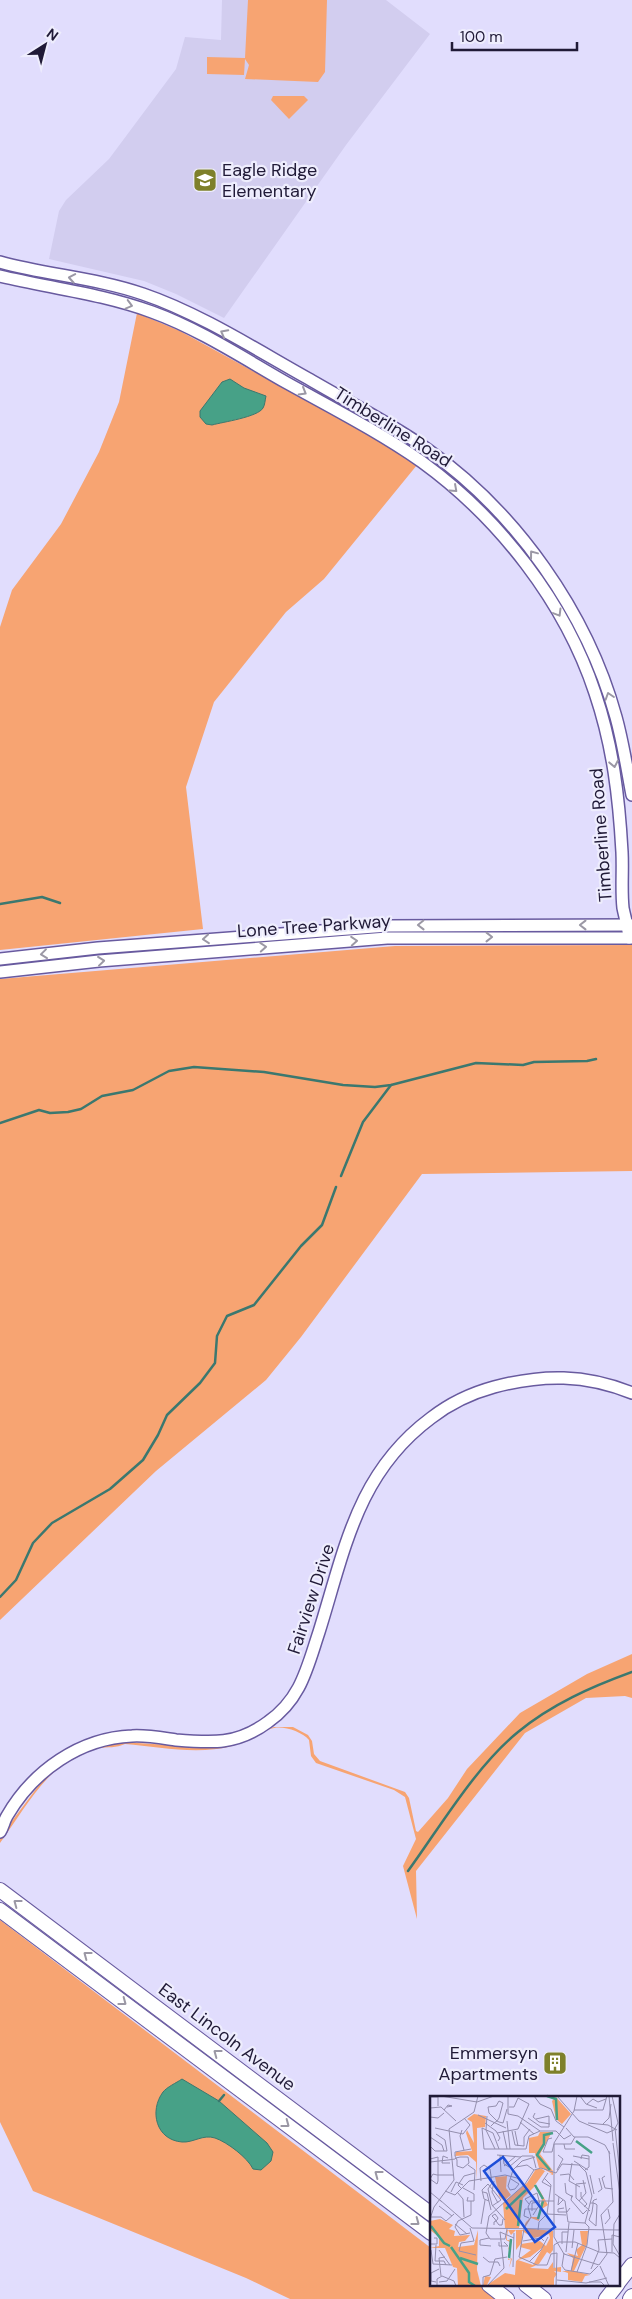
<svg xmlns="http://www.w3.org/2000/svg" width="632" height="2299" viewBox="0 0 632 2299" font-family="'DM Sans',sans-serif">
<rect width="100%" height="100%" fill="#e1ddfd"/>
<polygon fill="#d2cdef" points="222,0 386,0 430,34 346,145 224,318 176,294 144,281 49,259 59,211 66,200 109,159 176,69 185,37 221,40"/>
<g fill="#f7a472">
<polygon points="248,0 327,0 325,72 318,82 245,79 249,65 245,59 244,75 207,74 207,57 245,58"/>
<polygon points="273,96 304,96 308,100 289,119 271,100"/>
<polygon points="137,313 180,331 357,428 417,465 324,579 286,612 214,702 186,787 203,929 0,950 0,627 12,590 61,524 99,452 119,402"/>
<polygon points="632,945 632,1171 422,1174 301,1337 266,1380 156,1471 0,1620 0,979 395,946"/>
<path d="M632,1654V1698L625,1696L586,1698L525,1733L416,1871L417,1919L403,1866L416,1839L405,1797L394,1790L316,1763L311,1756L309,1740C302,1732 285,1726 274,1728C263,1730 245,1742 232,1746C198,1755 159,1747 125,1744C116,1748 108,1747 98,1748C91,1749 83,1753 76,1756C42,1774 22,1813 0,1843V1837L48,1773L91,1746L122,1742L200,1747L228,1744L274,1727H293L308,1735L312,1741L314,1754L320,1761L405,1792L409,1798L416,1831L418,1832L448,1798L467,1769L520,1713L587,1674Z"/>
<polygon points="0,1920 431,2248 431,2285 479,2285 497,2299 290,2299 246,2278 33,2191 0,2122"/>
</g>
<g fill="#47a187" stroke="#3b786f">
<path d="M230,379L244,388L266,396C265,400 265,405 263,408C258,417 223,422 212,425L206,424L200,417V411L222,382Z"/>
<path d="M182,2079L219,2101L267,2143L273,2152L271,2161L261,2170L253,2169C248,2158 227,2142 215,2138C203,2134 193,2143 182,2142C156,2140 149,2111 163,2092C167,2087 176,2083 182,2079Z"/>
</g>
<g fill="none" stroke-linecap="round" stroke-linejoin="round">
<g stroke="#3b786f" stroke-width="2.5">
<polyline points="0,904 42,897 60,903"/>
<polyline points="0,1123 39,1110 50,1113 68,1112 81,1109 102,1096 133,1090 169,1071 194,1067 264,1072 343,1085 375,1087 391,1085 476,1063 523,1065 534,1062 587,1061 596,1059"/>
<polyline points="341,1176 363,1122 391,1085"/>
<polyline points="0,1597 16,1580 33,1543 52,1523 110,1489 143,1460 158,1435 167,1415 200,1383 215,1363 217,1336 227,1316 254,1305 301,1246 322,1225 336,1187"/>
<path d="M408,1871C440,1827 476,1766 518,1732C552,1704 591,1687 632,1672"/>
<polyline points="219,2101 224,2095"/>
</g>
<g stroke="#685a9f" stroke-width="14">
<g id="minor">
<path d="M0,262C47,275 97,278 143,294C199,313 257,350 309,379C348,402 390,423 427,449C516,512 587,612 616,717C623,742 627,769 632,795"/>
<path d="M0,276C51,288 103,294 152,312C199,329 243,358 287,383C332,408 379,432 422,462C499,518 565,602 595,693C613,746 619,798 622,852C623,871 621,890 623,908C625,918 628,927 629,938"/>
<polyline points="0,959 98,948 387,926 632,925"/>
<polyline points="0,972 99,961 387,938 632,938"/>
<path d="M0,1832C3,1827 4,1821 7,1816C33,1771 80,1738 132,1736C146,1735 162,1738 176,1740C212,1743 237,1745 268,1722C301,1699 307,1668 319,1632C345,1549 357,1473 431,1418C449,1404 472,1393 494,1387C543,1374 585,1374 632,1393"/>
</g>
</g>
<g stroke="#685a9f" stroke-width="16">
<g id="major">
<polyline points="0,1890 431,2214"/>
<polyline points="0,1910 431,2233"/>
<polyline points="618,2283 632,2265"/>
<polyline points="489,2285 507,2299"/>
<polyline points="526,2285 544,2299"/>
<polyline points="606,2299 617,2285"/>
<polyline points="630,2299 632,2296"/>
</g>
</g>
<use href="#minor" stroke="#fff" stroke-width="11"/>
<use href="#major" stroke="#fff" stroke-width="14"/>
</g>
<defs><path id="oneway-chevron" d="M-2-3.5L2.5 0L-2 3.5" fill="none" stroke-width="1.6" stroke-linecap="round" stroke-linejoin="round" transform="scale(1.25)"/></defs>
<g stroke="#9b98a5">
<use href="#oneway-chevron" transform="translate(72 278) rotate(-170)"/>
<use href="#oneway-chevron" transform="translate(129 305) rotate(15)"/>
<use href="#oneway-chevron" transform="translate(224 333) rotate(-152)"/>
<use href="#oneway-chevron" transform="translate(303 392) rotate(30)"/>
<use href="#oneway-chevron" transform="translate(454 489) rotate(42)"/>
<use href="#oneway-chevron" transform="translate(533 554) rotate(-127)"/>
<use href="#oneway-chevron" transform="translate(558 613) rotate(59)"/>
<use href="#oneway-chevron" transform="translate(609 696) rotate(-108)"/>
<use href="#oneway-chevron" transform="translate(614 764) rotate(79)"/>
<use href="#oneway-chevron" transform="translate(421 925) rotate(179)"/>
<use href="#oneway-chevron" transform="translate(583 925) rotate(-180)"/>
<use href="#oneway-chevron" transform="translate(489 937)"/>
<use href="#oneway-chevron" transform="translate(206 939) rotate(175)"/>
<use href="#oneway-chevron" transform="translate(354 941) rotate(-4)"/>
<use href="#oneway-chevron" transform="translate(263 947) rotate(-4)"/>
<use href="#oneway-chevron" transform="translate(44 954) rotate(173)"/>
<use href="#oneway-chevron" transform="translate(101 961) rotate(-6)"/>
<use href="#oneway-chevron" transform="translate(17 1903) rotate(-143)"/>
<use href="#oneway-chevron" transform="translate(87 1955) rotate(-143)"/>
<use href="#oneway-chevron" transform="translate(123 2002) rotate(37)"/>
<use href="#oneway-chevron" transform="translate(217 2053) rotate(-143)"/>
<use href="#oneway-chevron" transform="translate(286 2124) rotate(37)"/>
<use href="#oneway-chevron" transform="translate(378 2174) rotate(-143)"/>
<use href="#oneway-chevron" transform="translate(416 2222) rotate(37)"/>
</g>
<defs>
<g id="school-square" transform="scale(1.25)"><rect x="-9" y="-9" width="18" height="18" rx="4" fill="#7e802a" stroke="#eeedfd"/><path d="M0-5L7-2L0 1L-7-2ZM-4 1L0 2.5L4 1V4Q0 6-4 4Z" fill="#fff"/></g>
<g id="building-square" transform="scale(1.25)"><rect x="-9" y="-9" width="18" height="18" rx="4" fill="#7e802a" stroke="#eeedfd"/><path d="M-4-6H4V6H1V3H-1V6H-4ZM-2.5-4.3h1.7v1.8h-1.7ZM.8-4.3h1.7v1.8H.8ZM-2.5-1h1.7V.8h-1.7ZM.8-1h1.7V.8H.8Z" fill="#fff"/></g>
</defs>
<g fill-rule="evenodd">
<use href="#school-square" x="205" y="180"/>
<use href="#building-square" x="555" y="2063"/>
</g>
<g text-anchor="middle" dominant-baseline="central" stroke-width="4.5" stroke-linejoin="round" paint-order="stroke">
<g font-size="18" fill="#201a37" stroke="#eeedfd" text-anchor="start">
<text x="222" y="170">Eagle Ridge<tspan x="222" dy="21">Elementary</tspan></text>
<text x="538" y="2053" text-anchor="end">Emmersyn<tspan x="538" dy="21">Apartments</tspan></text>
</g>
<g font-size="18" fill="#201a37" stroke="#eeedfd">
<text transform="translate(393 427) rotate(32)">Timberline Road</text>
<text transform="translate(601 835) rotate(-94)">Timberline Road</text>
<text transform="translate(314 926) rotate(-4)">Lone Tree Parkway</text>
<text transform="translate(311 1599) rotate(-72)">Fairview Drive</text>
<text transform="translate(227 2037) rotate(37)">East Lincoln Avenue</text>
</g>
</g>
<g transform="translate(430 2096)">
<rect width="190" height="190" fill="#e1ddfd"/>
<path d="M126,1L141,18L132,28L126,23L122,5ZM44,18L56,20L55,31L47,32V84L46,66L38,59L25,60L26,56L42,55L36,37L37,34L44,47L42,26L37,23ZM110,36H122L110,58L123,75V79L120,78H119L115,75L105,89L110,95L116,91L110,95L118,109L110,114L109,125L101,122L95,132L123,135V154L120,158L117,156L109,168L100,172L118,173L123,166V172L131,171V176L124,175L127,178L124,182H127H124V190H53L55,180L61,181L57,189L75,177L85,179L86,165L101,154L90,151L91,148L110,145L116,150L120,142L119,138L104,142L92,135V146L86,154V134L81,139L78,134L77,140V144H79L80,145V151L78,154V162L79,163H80L81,162L82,163L79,172L81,163L78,164V154L80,146L76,144L77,134H95V128L96,126L101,121H108L112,103L105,90L93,102L89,132H75L73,107L97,87L106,73H112L119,78H122L114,73L109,72L105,57H99V42L108,40ZM113,151L103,169L88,164L100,161ZM77,80L76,92L81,99L74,105L69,100L65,81ZM10,123L23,129L19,133L25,135L24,140L40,139L35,145L29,146L28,151L44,149L48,134L47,174L51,190H28L27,172L23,171L15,152H0L9,150V141L0,134V125ZM150,135H158L157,148L144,175L160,179L155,180L152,186L138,184V177L132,175H141L143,162L137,157L148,160L146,154L152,149Z" fill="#f7a472" fill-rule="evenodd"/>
<path fill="none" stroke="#47a187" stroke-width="2.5" d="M117,0L126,3L127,24M146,45L162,57M120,74L107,59L114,48V39L123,37M105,89L113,103M76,113L96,94M108,123L113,105M1,130L14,147L20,150M88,130L91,104M21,151L39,177V186L45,190M30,162L48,168M79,162L81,143"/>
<path fill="none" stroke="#948fae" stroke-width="1" d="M11,0L47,6M78,0V18M104,0L110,8L121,13L126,25L134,31M127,0L149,25L177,37L184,34L188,27L182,0M147,0L144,15L124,47V141L134,158L169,169L177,158L171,119L183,106L179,55M150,0L156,8L167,12M179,0L183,45M0,1H8V10M47,6L64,0M157,8L163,3L168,6L176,3M0,12L11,11L26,25M14,14L18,9L22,10L17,11M144,14H173L177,0M105,17L103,21L109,26L120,28M78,18L88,20L110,35H126L134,43L141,39M48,19L76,32M57,20L56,34L65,53M0,21L8,22L14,17M98,22L111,31H119V20L106,23M77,25L80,53M90,26L104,38M55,27L66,35L70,42L68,45M158,27L178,29L187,34M173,28L179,22L181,8M61,30L64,27L67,25L69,22L73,7L69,5L66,10L58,11L59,17L67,25L69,26L73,27L77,13M5,32L33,38L40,29L34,22M136,32L144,41H158L175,49L180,58M185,32L190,79M32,34L30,40L34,54M73,35L77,53M82,35L85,49L94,50M85,35L88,50M67,37L88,33L99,8L88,2L84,11H79M0,41L12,49L14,55M122,42L118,43L113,56H122L124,48M183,47L190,98M124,48H141L145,41M134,48L135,53H145M0,50L5,55H17L15,44L6,38M94,50V41L100,33M69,53L63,37L52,32L54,53H96L99,40L110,35M67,59L91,61M70,59L71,76M73,59L74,68L79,71L92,60H103L106,72M143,60L159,63M18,62L13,60L12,67H20M0,63L8,61V85L7,88L0,83L3,78L7,79H24M151,63L152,59L159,60V71L155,74M144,65L158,74M0,66L18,64L25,63L26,62L30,61H38L39,67L33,72L27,70V64L25,60V56L41,53M142,67L139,85L150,91M132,68L149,69L156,76L162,100L155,127M38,69L45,74L44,94M54,69L60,73L62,87L58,93L62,109L75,124M74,70L86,60M86,71L97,69L104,74M127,74L133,63L128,59M118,77L112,86L121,91M130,79L139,78L144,84M160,79L164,98M175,80L172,82L175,92L183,93M114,82L121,89L117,118M81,83L89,88L85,93M51,85L50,72L54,69M64,85L62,96L68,107M135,87L136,97L143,101M156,87L146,88V102L160,115M31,92L28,89L34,80L45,77M33,92L44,98V105H37L38,101M85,93L80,94L78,90L83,74L92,65L105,61M15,95L25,99L39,85L75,79L87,82L94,90M0,96L12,106M21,96L26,86L33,89M27,96L33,103L34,121M53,96L57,97L61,114M151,96V101L157,108L154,111M168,96L172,93L169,82M125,98L135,105L138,126L155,127L159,131L157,149L147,176M142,99L141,104L153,118L157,114M129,101L128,109L133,104M10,104L42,132L190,134M59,105L54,103L52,94L58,88L71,104L62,110M149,105L156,97L153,84M160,107H163L166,108L167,109L166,130L159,124L162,116L163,109V105L164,104L167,103M99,108L95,103L107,97L110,108L103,119M9,110L22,120M134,112L128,113V116H137L140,112M102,115V107L110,106M117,118L136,119M190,118L184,128L183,148L190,160M0,121H11L16,125L24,118M99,122L94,120L95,113H107M0,123L4,111L24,84L19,33L44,16L48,0M25,128L37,138M51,128L55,104M175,128L180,122L178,113M64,129V126L66,125L67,124L68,122L65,118L62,120L65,123L66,125L69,129H72L73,123M40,132L44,145L31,147L29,155L46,159M77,133L75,143H60L56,137L59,120L95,88L104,74L111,72L126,77L132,68M93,133L101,121L98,111L101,105H124M94,133L89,161L107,169H117L121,158L127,157L126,190M108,134L109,126L117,118M40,137L30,139L25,131L28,125L41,119V105M59,142L50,144V149L61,150M93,145L111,142L114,145M69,146V150H78L74,146M0,148H7V142H4M132,148V136H138M6,149L5,165H14L16,169M142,152L144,134M1,154L3,168L22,169M9,154L20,169M136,156L139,127M182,156V139L190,141M134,157L132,170L135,174L160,178L168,170M53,161L59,166H68L70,170M99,166L111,154L118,141M170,170L179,190M83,171L84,137M124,172V149L129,146H145L169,156L184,157L190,162M161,173L169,154L168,144L182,143M141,175L148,147M11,180L9,162L15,161M127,184L156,187L177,182M6,186L1,185V177L9,173M9,186L17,185L25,173M159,186H171L175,190M7,190V183L12,180L24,185L26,190M53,190V181L60,179L65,163L77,161M57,190L74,172L70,136L84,142"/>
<path fill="#1d4ed8" fill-opacity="0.15" stroke="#1d4ed8" stroke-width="2.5" d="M73,61L125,131L105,146L54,75Z"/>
<rect width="190" height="190" fill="none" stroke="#201a37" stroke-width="2.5"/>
</g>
<g transform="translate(45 45) rotate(36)" stroke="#eeedfd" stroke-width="4" paint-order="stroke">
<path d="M0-4L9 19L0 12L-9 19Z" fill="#201a37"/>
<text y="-8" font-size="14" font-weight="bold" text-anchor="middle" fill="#201a37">N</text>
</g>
<path d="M452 42v8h125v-8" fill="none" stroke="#201a37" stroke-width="2.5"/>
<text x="460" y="42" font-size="15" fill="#201a37" stroke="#eeedfd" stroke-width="4" paint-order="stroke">100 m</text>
</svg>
